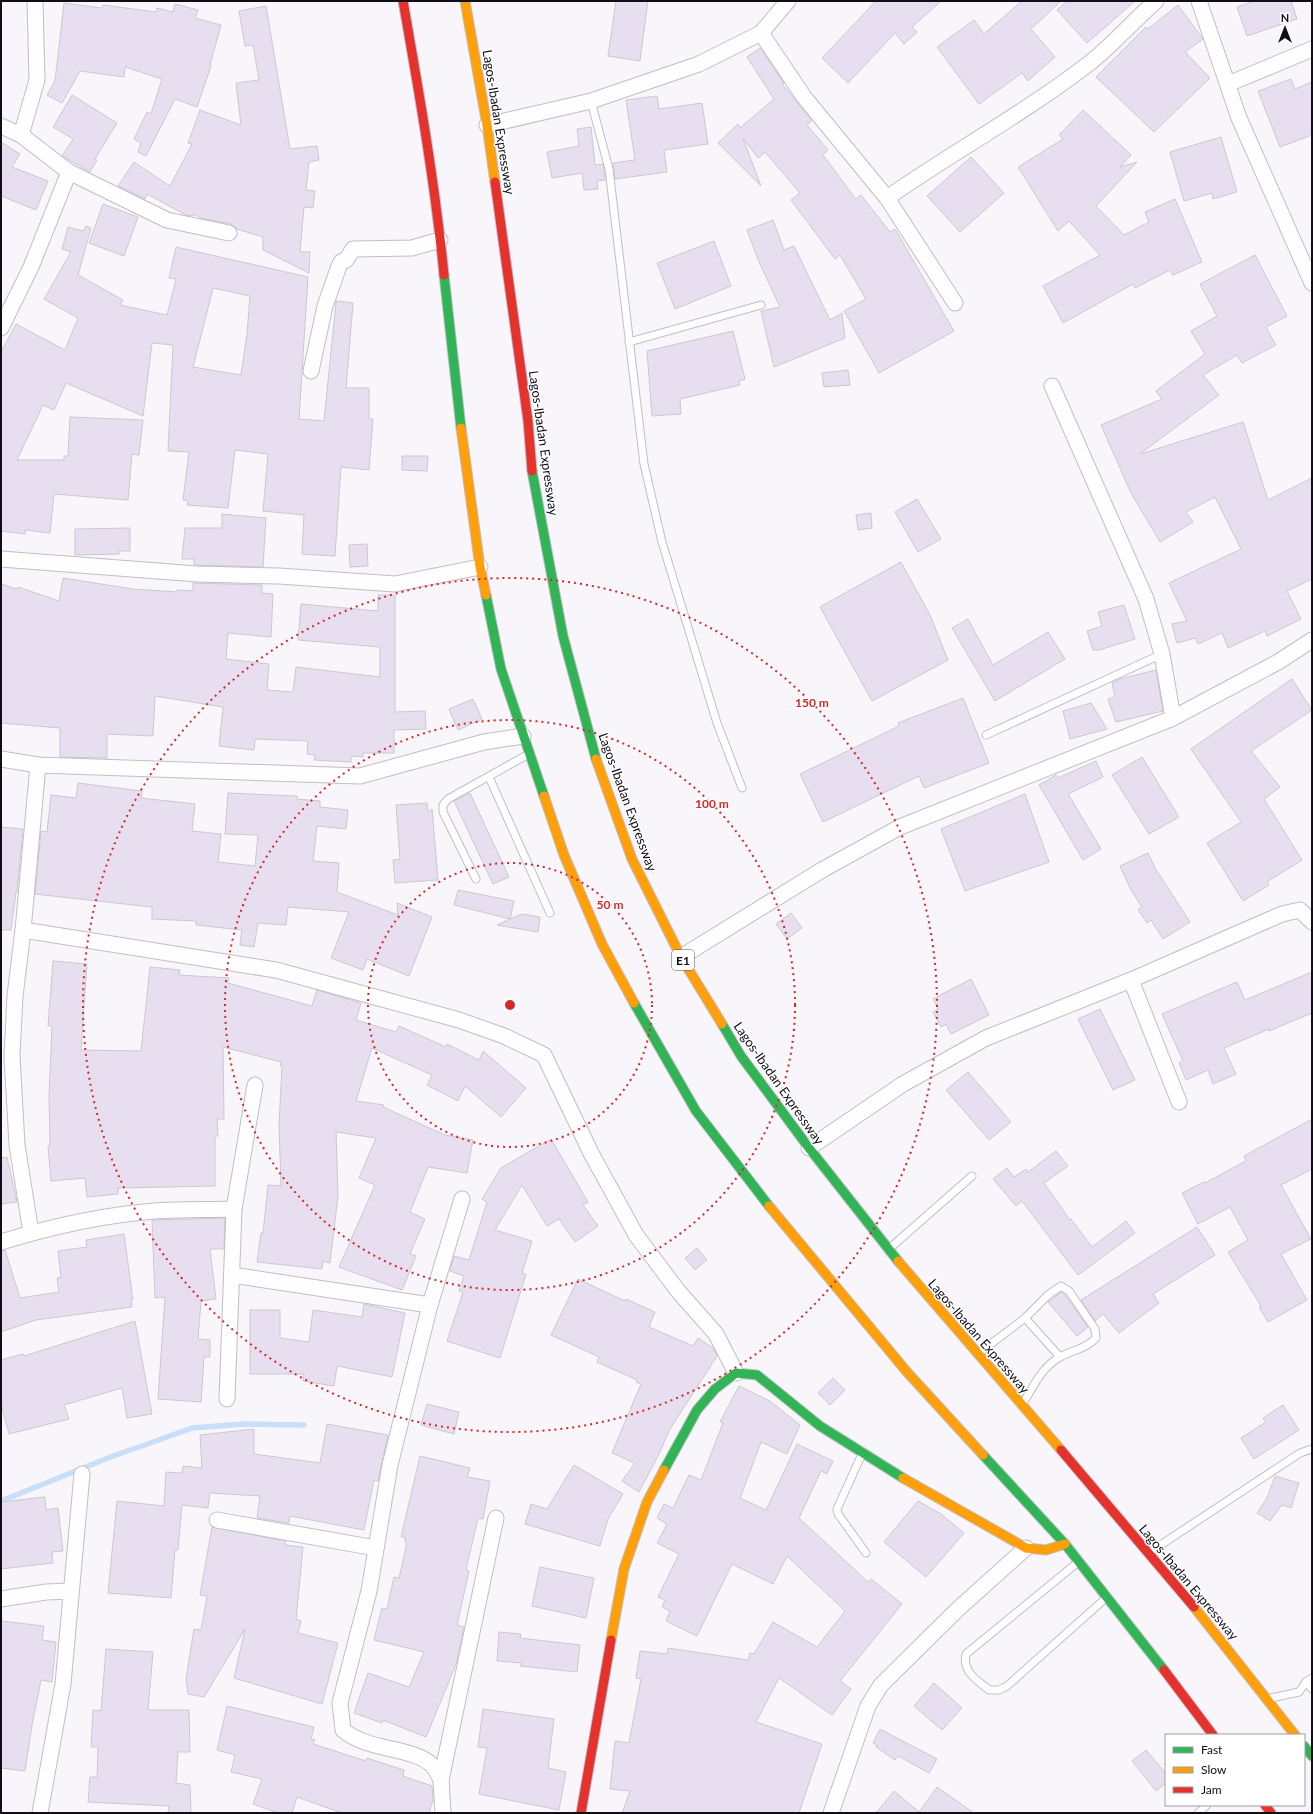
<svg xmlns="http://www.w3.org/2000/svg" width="1313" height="1814" viewBox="0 0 1313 1814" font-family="Lato,sans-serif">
<rect width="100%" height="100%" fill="#f8f6fa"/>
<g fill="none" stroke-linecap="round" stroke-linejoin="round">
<polyline stroke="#c8def9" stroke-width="5.5" points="1,1501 108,1458 192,1428 244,1424 304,1425"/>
</g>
<g fill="#e7dfef" stroke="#cbc8cf" fill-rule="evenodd">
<polygon points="616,1 648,1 640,61 608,56"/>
<polygon points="876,1 941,1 912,27 917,32 904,44 895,33 848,83 822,58"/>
<polygon points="1022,1 1061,1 1031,29 1055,57 1028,81 1022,73 979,104 937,47 974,20 984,34"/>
<polygon points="1067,1 1135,1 1087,43 1057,10"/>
<polygon points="1254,1 1291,1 1297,19 1247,36 1237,7"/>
<polygon points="64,3 102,8 103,5 156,12 157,8 173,12 175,4 198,10 195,18 221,25 210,65 211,66 197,107 175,99 146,156 138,152 141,143 134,139 147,112 151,114 162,79 125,67 124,77 80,71 62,103 47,95 55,81"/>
<polygon points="1178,5 1203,39 1185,52 1210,78 1154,132 1096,77 1146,27 1148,29"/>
<polygon points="266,6 290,149 317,146 319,160 309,162 306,190 315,191 313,208 304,207 300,252 310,252 309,273 263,250 263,237 237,229 231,224 201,218 194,214 193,216 186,215 147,194 145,199 118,186 134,162 170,186 192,144 188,143 200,110 241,125 236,83 259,80 253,45 245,46 239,11"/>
<polygon points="760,48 784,83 782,84 812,120 807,125 828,150 823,155 856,199 861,195 890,232 895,229 954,331 879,373 844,311 866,299 840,255 835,259 791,200 800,193 765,152 758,158 743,138 761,186 718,143 738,124 740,128 774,99 747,57"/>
<polygon points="1291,79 1295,89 1312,82 1312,135 1280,147 1258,91"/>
<polygon points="72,95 117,123 95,159 97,160 90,172 62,156 73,139 53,127"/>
<polygon points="657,96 659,109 702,103 708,144 664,150 667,172 615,179 613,163 635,160 626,100"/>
<polygon points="1083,110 1131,155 1120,167 1137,162 1096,206 1124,235 1149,222 1145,212 1175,199 1202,262 1173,275 1170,270 1135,288 1133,284 1063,323 1043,286 1100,255 1069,221 1058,231 1018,167 1063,139 1059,135"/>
<polygon points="591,127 595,165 603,164 605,180 597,181 598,189 584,190 582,173 552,178 547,152 579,146 577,129"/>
<polygon points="1221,137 1237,192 1213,199 1212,193 1184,201 1170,152"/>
<polygon points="1,142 20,154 12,167 48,181 36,210 1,196"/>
<polygon points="971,157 1004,193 960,232 927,196"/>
<polygon points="103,204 138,217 124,256 89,243"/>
<polygon points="773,220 784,250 794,246 830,320 842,313 845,338 774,367 761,311 780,307 759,262 747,230"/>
<path d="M86,226L91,228L78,275L123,300L120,305L167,315L176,279L169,278L176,247L308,277L299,419L324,421L336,303V301L353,303L346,388H369V419H373L369,470L341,467L335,556L302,554L304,515L263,511L268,454L235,450L228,508L187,505L188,501L183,500L189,452L168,451L173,345L152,343L143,416L66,383L54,410L43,405L17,460H64V456H68L70,417L143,420L139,455L132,454L128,500L54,494L50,533L25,530V534L1,531V352L16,324L65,350L78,318L44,299L71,252L62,249L68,227L83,231ZM213,288L250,296L247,334L241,375L193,367Z"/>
<polygon points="714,241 731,286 675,309 657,263"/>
<polygon points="1255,255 1287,316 1266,327 1276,345 1242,363 1237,355 1203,375 1219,395 1140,454 1243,422 1268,500 1312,478 1312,579 1287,591 1301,619 1267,636 1265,631 1228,648 1222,633 1198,644 1195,638 1177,643 1172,624 1187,621 1169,583 1241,549 1215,497 1186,512 1193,522 1160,542 1131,493 1101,425 1162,399 1156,391 1205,354 1191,331 1217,316 1200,284"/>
<polygon points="733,331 745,379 739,381 740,385 680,399 681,414 652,416 647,351"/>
<polygon points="848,370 850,385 824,387 822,373"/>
<polygon points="402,456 428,456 427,471 402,470"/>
<polygon points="917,499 941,539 918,552 895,512"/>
<polygon points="871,513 872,528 858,530 856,515"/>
<polygon points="222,514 266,518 263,567 194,565 194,559 182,559 185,528 222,528"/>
<polygon points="130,528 130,551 119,551 119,554 75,555 75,529"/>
<polygon points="367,544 368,566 350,567 349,545"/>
<polygon points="901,562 930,615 948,660 872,701 820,607"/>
<polygon points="63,578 133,589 177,592 177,590 193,591 193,583 262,585 262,593 273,594 271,637 228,633 226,659 269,664 267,690 293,692 296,667 380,677 380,647 298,640 301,604 378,611 378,595 395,595 395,712 425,711 426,729 394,730 394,753 363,753 363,757 351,756 351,762 314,760 315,755 307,754 308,741 255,739 254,750 219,746 223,707 155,696 153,736 107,734 107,758 60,757 60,728 1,723 1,584 17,589 18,587 59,601"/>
<polygon points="1124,605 1135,639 1099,650 1093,650 1087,631 1102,626 1098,612"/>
<polygon points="968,619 993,665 1048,632 1065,659 995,701 952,628"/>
<polygon points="1156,670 1163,711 1116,722 1108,699 1115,697 1112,683 1120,679"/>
<polygon points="1292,679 1312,710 1251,751 1280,787 1264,799 1302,860 1267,882 1269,885 1243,901 1207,843 1241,822 1191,749"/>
<polygon points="963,698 989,763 924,788 919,776 823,822 800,774 899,726 898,723"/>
<polygon points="473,699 482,719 458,730 449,709"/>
<polygon points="1091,703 1107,729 1070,739 1063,711"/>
<polygon points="1142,757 1179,817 1149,834 1112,775"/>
<polygon points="1096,761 1103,777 1068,794 1101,849 1083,860 1039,785 1056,775 1058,778"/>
<polygon points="78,783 142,791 141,798 195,804 192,831 221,834 218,862 255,866 258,835 225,834 228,793 297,796 297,799 320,801 320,807 348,810 346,829 317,826 313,861 339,863 337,892 398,915 397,903 432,917 409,976 367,959 363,970 331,958 349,912 288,907 286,925 258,923 254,947 240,945 242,930 196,925 196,921 152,919 152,907 35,894 41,831 47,832 51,795 76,798"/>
<polygon points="470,793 509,877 493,884 454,801"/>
<polygon points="1025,794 1049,862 965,891 941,829"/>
<polygon points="427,803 428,812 432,809 438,880 395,883 393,860 400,859 396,805"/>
<polygon points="1,827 23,829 17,892 16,892 11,930 1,930"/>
<polygon points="1148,853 1155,868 1190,922 1163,939 1151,920 1147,923 1138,910 1142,907 1131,890 1120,866"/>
<polygon points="458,890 514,901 510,919 522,914 540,917 538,932 497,925 510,919 454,905"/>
<polygon points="791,913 802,928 787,939 776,924"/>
<polygon points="53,961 87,964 81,1050 141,1051 150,967 180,970 179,975 229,978 228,983 312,1006 317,990 361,1003 356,1020 396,1032 399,1026 446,1047 447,1044 479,1060 483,1051 526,1088 501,1117 465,1086 458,1101 427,1085 432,1075 372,1048 356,1101 384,1105 383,1107 445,1135 473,1140 467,1173 428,1167 410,1212 425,1219 410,1254 416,1256 402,1290 339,1267 375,1185 359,1178 376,1138 336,1132 338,1196 330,1263 323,1261 322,1269 257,1262 261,1233 263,1233 268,1185 281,1186 279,1125 282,1066 280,1066 281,1062 223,1047 224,1119 217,1119 218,1136 215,1136 215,1186 118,1188 118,1194 87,1197 85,1178 51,1181 48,1146 50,1146 49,1095 52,1026 48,1026"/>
<polygon points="1312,972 1312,1013 1269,1031 1269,1029 1224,1048 1236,1074 1213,1084 1208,1070 1186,1080 1179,1063 1183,1061 1162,1014 1237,982 1245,1000"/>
<polygon points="971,979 989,1015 951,1034 946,1024 941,1027 933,1012 938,1009 933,999"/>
<polygon points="1100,1009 1135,1080 1113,1090 1078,1019"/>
<polygon points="968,1072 1011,1122 989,1140 946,1090"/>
<polygon points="1312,1119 1312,1169 1281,1185 1311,1239 1281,1254 1307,1300 1268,1322 1259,1307 1261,1306 1228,1252 1248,1240 1230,1207 1198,1224 1182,1193 1204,1182 1205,1183 1246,1161 1244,1156"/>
<polygon points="551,1139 588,1202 583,1205 598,1226 575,1242 559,1219 547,1226 522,1185 495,1230 532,1241 522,1273 526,1274 500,1358 447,1341 463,1292 459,1291 464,1276 450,1271 454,1256 469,1260 487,1202 482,1199 501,1168"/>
<polygon points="1056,1151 1068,1166 1044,1183 1070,1220 1071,1219 1092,1247 1126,1221 1135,1233 1078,1275 1022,1201 1016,1206 993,1179 1007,1168 1014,1177 1026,1169 1028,1172"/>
<polygon points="7,1157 17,1202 1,1204 1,1158"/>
<polygon points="225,1218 224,1249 210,1249 216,1299 201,1301 198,1339 210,1340 210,1357 204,1357 201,1402 158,1399 165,1297 155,1298 152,1220"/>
<polygon points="1197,1227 1215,1255 1153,1294 1159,1303 1119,1333 1103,1314 1095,1321 1081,1300"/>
<polygon points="124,1234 133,1300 131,1300 132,1307 36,1320 1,1332 1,1251 5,1250 20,1298 59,1292 57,1278 61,1277 58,1251 87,1247 86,1240"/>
<polygon points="697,1248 707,1260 695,1270 685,1258"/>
<polygon points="578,1279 625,1301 626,1299 655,1312 649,1327 693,1346 698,1338 713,1348 717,1356 670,1429 658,1456 639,1492 622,1481 635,1463 612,1453 641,1384 636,1382 637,1380 597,1362 599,1357 551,1335"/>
<polygon points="1061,1292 1065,1295 1088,1327 1077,1336 1048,1302"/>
<polygon points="364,1304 405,1313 392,1377 337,1366 334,1386 303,1381 304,1374 250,1374 250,1310 280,1310 280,1338 309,1342 313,1310 362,1317"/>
<polygon points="135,1321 152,1414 127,1418 122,1388 64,1405 69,1419 9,1434 1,1404 1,1360 23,1354 24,1356"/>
<polygon points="833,1378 845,1390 830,1405 818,1393"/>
<polygon points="739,1386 770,1401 800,1425 787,1454 761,1442 740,1498 766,1510 797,1444 833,1461 827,1474 821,1471 799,1518 868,1582 871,1579 902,1604 840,1681 851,1689 832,1715 779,1678 756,1722 822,1744 799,1813 622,1813 630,1791 610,1789 612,1770 615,1741 629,1743 641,1679 636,1678 640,1651 667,1654 668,1648 748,1660 750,1653 754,1654 773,1622 817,1647 845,1611 787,1556 773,1584 732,1564 697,1636 666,1621 670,1611 662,1607 665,1600 658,1597 679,1554 657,1543 667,1524 657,1518 664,1504 673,1508 689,1475 701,1480 723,1423 720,1422"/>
<polygon points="427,1404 459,1412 454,1434 421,1425"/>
<polygon points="1283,1405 1299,1430 1254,1459 1241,1438 1266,1422 1263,1418"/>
<polygon points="327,1424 388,1435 378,1481 374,1480 364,1530 290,1516 289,1523 257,1518 260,1496 210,1493 208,1508 182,1505 178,1550 175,1550 171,1598 108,1593 117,1501 164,1506 166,1472 182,1473 183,1466 202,1468 200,1435 254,1429 254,1454 320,1463"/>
<polygon points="420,1456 470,1468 467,1477 490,1481 483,1519 478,1518 466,1570 469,1571 457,1625 464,1627 456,1664 426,1737 383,1720 382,1723 354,1713 368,1673 409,1687 424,1652 374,1640 382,1608 387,1609 394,1577 399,1578 407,1543 405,1542 405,1537 401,1537"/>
<polygon points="574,1465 623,1494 608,1519 600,1546 525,1524 531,1504 547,1509"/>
<polygon points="1275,1476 1299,1483 1291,1508 1282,1505 1270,1521 1257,1513 1267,1498"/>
<polygon points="45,1497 46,1510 58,1508 63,1551 52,1552 53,1563 1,1569 1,1502"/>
<polygon points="918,1501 941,1514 964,1533 926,1577 884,1542"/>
<polygon points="212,1527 286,1541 285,1545 303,1547 296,1619 301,1621 298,1633 338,1643 322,1704 234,1678 245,1629 204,1697 188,1694 186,1679 194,1629 201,1630 207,1596 200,1595"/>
<polygon points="540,1567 594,1578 586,1618 532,1606"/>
<polygon points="1,1621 44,1626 42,1640 56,1642 52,1682 41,1680 32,1725 25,1771 1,1768"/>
<polygon points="499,1632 521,1634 520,1638 580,1645 577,1672 520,1666 521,1663 497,1661"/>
<polygon points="106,1649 153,1652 148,1710 189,1710 190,1752 178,1752 176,1783 190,1785 191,1813 168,1813 169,1806 88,1802 90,1777 97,1777 98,1747 91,1747 93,1710 101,1711"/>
<polygon points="934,1683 962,1708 942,1730 914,1706"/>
<polygon points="227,1706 314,1727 311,1739 315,1740 313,1744 366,1761 367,1758 404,1770 403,1776 432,1786 433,1800 429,1813 342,1813 297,1797 292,1813 278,1813 253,1804 262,1779 231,1772 235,1755 217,1750"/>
<polygon points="483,1709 554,1719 548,1768 566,1772 559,1810 479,1794 487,1748 478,1747"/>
<polygon points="880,1729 937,1759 929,1773 898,1756 895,1760 876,1747 877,1745 873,1743"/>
<polygon points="1146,1750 1166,1774 1166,1783 1156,1791 1132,1761"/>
<polygon points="937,1787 974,1813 876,1813 894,1791 919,1812"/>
</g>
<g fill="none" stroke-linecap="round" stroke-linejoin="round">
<g stroke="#c1bec5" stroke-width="9">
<g id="lane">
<polyline points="591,101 609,169 644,464 662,542 717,723 742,788"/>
<polyline points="629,342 761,305"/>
<polyline points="986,735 1162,654"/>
<polyline points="489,777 550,913"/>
<polyline points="476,879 443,812 443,805 448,799 527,755"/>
<polyline points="890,1248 972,1176"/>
<polyline points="1025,1318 1060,1357"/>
<path d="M979,1353L1025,1318L1048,1295L1061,1286L1069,1291L1095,1329L1096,1338C1086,1349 1072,1350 1060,1357C1042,1367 1034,1385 1024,1402"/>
<polyline points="862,1454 837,1509 838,1514 866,1553"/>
<polyline points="1150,1552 1300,1453 1312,1449"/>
<path d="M1077,1563L966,1654C962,1672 977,1680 989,1690H999L1007,1686L1106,1598"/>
<polyline points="1306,1682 1312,1689"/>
<polyline points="1271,1698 1299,1692 1306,1682 1312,1678"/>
<polyline points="1198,1813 1207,1805"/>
</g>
</g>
<g stroke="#c1bec5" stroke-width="17">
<g id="street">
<polyline points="1199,1 1239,118 1312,283"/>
<polyline points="761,33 804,97 887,198 955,303"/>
<polyline points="1228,84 1312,49"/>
<polyline points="487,125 591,101 699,64 761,33 788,1"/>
<polyline points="1,126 21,135 69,172 167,220 229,233"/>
<polyline points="21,135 37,80 35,1"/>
<path d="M887,198C953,152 1023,114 1087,65C1112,46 1133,21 1156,1"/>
<polyline points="1,328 31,267 69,172"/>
<polyline points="311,371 325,306 339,266 341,262 346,260 353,249 412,248 440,240"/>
<polyline points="1052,386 1146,599 1162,654 1173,718"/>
<polyline points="1,559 197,574 279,576 395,584 480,567"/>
<polyline points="1,759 38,765 360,776 484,742 523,736"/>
<polyline points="23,930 276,970 459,1020 504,1036 544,1055 591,1153 636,1235 678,1291 716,1334 736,1373"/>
<polyline points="681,957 822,870 900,827 1173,718 1278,662 1312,640"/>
<polyline points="1131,980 1179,1102"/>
<polyline points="809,1148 903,1084 986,1038 1131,980 1282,914 1300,910 1312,922"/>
<polyline points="31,1233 17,1145 12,1056 15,996 23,930 38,765"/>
<path d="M1,1242C50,1227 103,1215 154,1211C181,1209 208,1210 234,1209"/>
<polyline points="232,1275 430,1305"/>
<polyline points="227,1399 234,1209 255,1085"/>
<polyline points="217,1520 376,1548"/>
<polyline points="1,1599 46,1592 71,1591"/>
<path d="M441,1780C439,1776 436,1770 433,1766C413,1746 369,1752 343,1730L340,1703L369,1591L390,1465L430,1305L462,1199"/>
<polyline points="40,1813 63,1684 82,1474"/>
<polyline points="443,1813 441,1780 496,1518"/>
<polyline points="831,1813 868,1706 881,1685 958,1609 1026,1548"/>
</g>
</g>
<g stroke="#c1bec5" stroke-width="11">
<g id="fast">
<polyline points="444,275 461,428"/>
<polyline points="532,471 563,636 596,759"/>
<polyline points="486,595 501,669 544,796"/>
<polyline points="634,1003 696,1111 769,1206"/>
<polyline points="722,1024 741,1056 809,1148 898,1261"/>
<polyline points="983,1455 1065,1544 1164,1670"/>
<polyline points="664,1470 697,1410 715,1389 736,1373 757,1375 820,1426 903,1478"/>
<polyline points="1304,1746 1312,1756"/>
</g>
</g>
<g stroke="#c1bec5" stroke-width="11">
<g id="slow">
<polyline points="465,1 487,125 495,182"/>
<polyline points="461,428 480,567 486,595"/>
<polyline points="596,759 632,859 681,957 722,1024"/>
<polyline points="544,796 564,855 602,944 634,1003"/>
<polyline points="769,1206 907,1372 983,1455"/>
<polyline points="898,1261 1061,1450"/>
<polyline points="903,1478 1026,1548 1046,1550 1065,1544"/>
<polyline points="1194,1607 1295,1735"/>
<polyline points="611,1640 624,1569 647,1502 664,1470"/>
</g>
</g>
<g stroke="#c1bec5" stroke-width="11">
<g id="jam">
<path d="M403,1C419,92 435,183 444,275"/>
<polyline points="495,182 528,421 532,471"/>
<polyline points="1061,1450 1194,1607"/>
<polyline points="1164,1670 1213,1735"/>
<polyline points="1265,1805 1271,1813"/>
<polyline points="581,1813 611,1640"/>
</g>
</g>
<use href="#lane" stroke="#fefefe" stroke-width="7"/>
<use href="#street" stroke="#fefefe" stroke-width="15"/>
<use href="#fast" stroke="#30b455" stroke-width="9"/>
<use href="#slow" stroke="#ff9f0a" stroke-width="9"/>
<use href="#jam" stroke="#e5322d" stroke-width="9"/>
</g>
<g fill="none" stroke="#d62828" stroke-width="2" stroke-dasharray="2 4">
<circle cx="510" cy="1005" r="142"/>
<circle cx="510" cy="1005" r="285"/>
<circle cx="510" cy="1005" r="427"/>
</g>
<g text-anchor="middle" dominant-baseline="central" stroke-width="3" stroke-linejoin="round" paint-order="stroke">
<rect fill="#fff" stroke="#58565c" stroke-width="1" x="672" y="950" width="22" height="20" rx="3"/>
<g font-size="12" font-weight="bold" fill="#100d16">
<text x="683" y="960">E1</text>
</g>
<g font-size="13" fill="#100d16" stroke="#fff">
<text transform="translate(499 122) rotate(81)">Lagos-Ibadan Expressway</text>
<text transform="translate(544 443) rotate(82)">Lagos-Ibadan Expressway</text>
<text transform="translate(628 802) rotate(70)">Lagos-Ibadan Expressway</text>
<text transform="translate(779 1083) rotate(55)">Lagos-Ibadan Expressway</text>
<text transform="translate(979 1336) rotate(49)">Lagos-Ibadan Expressway</text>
<text transform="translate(1189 1582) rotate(50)">Lagos-Ibadan Expressway</text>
</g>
</g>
<circle cx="510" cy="1005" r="6" fill="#d62828" stroke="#fff" stroke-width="2"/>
<g font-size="12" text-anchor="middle" font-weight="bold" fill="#d62828" stroke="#fff" stroke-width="3" stroke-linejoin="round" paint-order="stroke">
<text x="812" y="707">150 m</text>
<text x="712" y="808">100 m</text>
<text x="610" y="909">50 m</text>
</g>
<rect width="1313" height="1814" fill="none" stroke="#100d16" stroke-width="4"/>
<rect x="1165" y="1734" width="140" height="72" fill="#ffffff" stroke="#9f9ea2"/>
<rect x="1173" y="1747" width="20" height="6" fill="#30b455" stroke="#9f9ea2"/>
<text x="1201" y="1754" font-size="12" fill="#100d16">Fast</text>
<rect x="1173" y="1767" width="20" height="6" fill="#ff9f0a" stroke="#9f9ea2"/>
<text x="1201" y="1774" font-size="12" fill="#100d16">Slow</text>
<rect x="1173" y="1787" width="20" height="6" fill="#e5322d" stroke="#9f9ea2"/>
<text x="1201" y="1794" font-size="12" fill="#100d16">Jam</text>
<g transform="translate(1285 28)" stroke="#ffffff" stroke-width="3" paint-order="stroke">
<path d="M0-3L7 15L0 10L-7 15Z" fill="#100d16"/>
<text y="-6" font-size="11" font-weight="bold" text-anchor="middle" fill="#100d16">N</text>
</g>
</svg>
